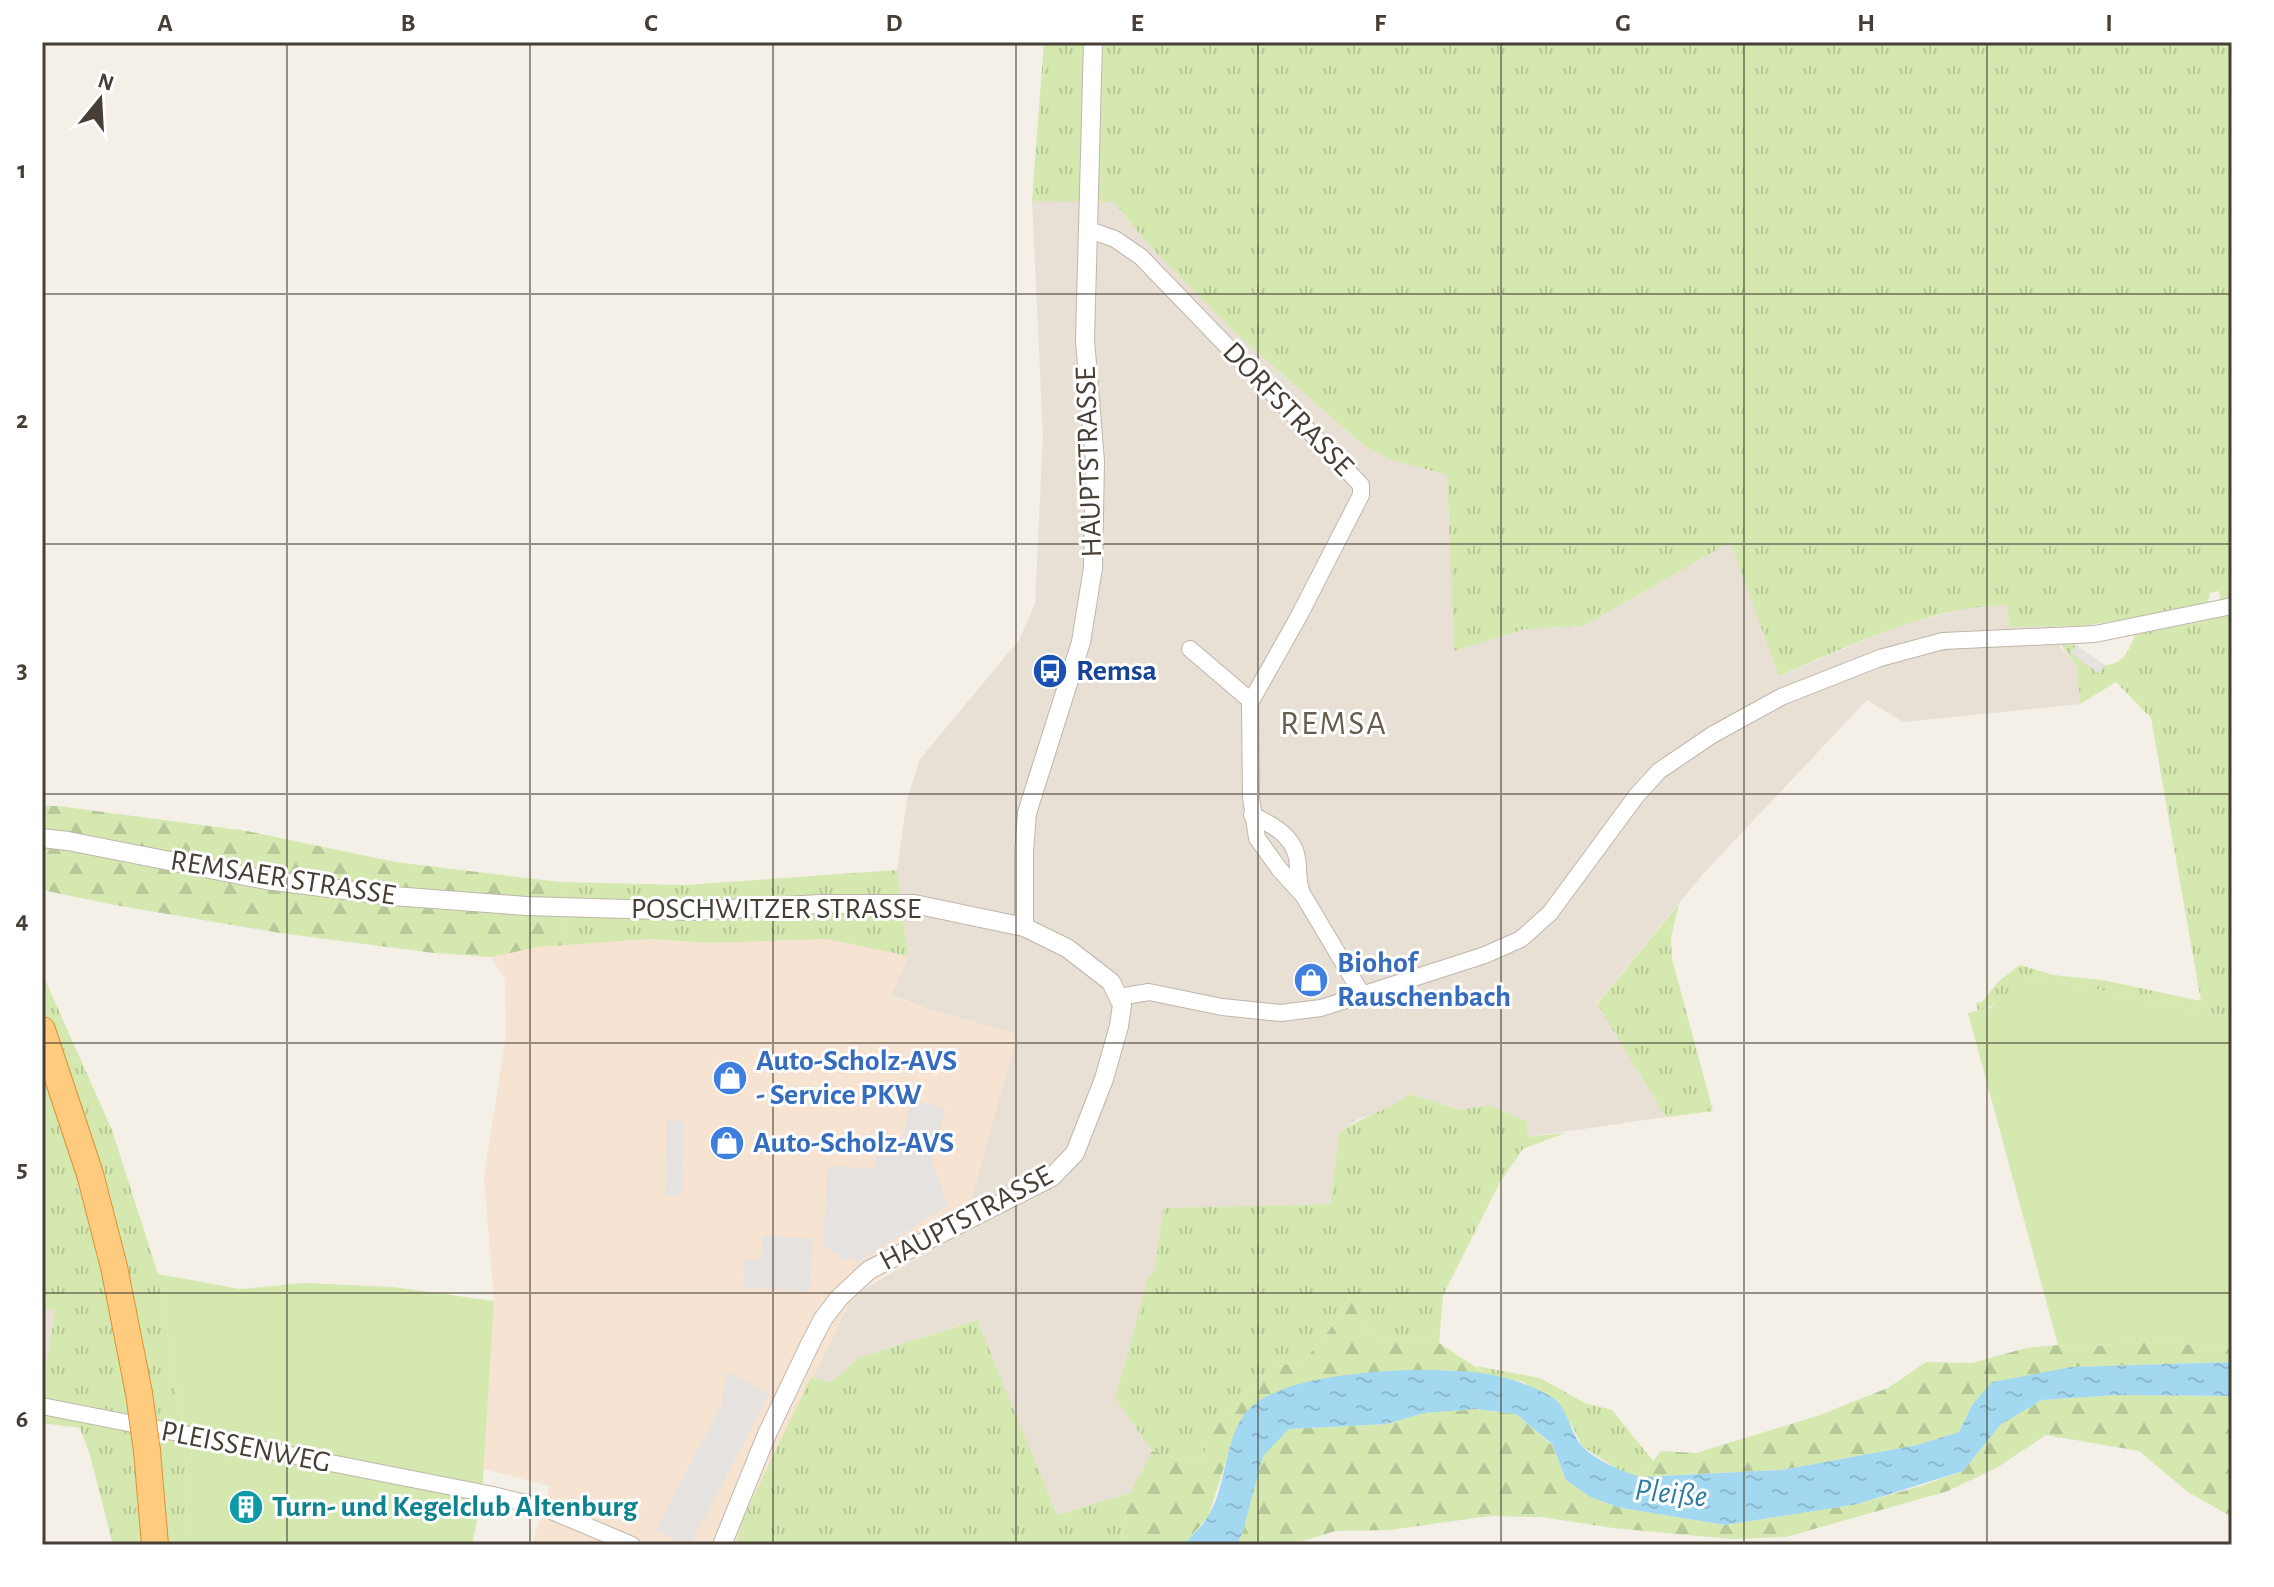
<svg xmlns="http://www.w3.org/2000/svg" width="2274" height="1587" viewBox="0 0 2274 1587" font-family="'Alegreya Sans',sans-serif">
<defs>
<pattern id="grass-tufts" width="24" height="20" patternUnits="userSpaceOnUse" patternTransform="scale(2)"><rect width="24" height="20" fill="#d4e8b0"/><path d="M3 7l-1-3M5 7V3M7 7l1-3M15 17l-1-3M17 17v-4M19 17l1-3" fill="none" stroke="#b7c898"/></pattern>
<pattern id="forest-firs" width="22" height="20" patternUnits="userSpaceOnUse" patternTransform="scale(2)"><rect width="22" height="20" fill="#d4e8b0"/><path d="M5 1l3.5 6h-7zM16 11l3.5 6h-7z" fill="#b7c898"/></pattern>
<pattern id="water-ripples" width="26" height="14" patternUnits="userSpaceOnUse" patternTransform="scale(2)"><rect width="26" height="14" fill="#a3d8f1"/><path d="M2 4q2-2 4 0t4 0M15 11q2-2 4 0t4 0" fill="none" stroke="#8ebacf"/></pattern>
</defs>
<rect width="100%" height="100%" fill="#f4efe7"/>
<g fill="#e8e0d5">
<polygon points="1032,201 1114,201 1147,243 1231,329 1363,445 1392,460 1447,475 1454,651 1525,629 1584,626 1730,542 1780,676 1900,625 1976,606 2007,605 2009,627 2057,626 2060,646 2077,666 2080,704 1903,722 1867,700 1703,874 1597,1003 1666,1117 1528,1137 1527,1121 1487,1105 1461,1110 1410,1094 1391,1109 1358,1119 1339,1133 1330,1204 1163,1208 1155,1269 1148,1279 1115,1398 1152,1451 1130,1493 1057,1515 976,1320 859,1358 830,1383 811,1377 849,1304 865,1288 962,1233 1017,1034 931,1010 891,995 908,956 897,870 907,799 920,759 1019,640 1035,604 1043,436"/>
<polygon points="42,1307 55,1310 45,1372 42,1375"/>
</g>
<polygon fill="#f6e3d2" points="651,939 711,943 827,939 908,956 891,996 931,1010 1017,1034 962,1233 882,1276 865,1287 849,1304 742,1521 735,1545 532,1545 550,1486 484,1469 494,1301 484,1177 506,1035 505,979 491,957 538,947"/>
<g fill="url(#grass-tufts)">
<path d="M1044,42H2232V600L2226,602L2220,599L2219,591L2210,593L2208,602L2200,607L2083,626L2009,627L2007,605C1926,607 1853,645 1779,676L1730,542L1584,626L1525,629L1454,651L1447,475L1392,460L1363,445L1231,329L1147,243L1114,202L1032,201Z"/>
<path d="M2232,615V1018L2033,976C2013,986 1999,1006 1978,1011L1976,1003L1982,1002L1999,981L2020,965L2053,975L2102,980L2201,1001L2151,718L2116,682L2080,704L2077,666L2058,641L2069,640L2076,645L2071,653L2099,673L2105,665C2124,664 2129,651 2135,635Z"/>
<polygon points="897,870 908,956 827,939 711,943 651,939 566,945 560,882 685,885"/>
<polygon points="1679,904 1671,937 1672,959 1713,1111 1666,1117 1597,1004"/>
<polygon points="42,973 112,1130 158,1274 185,1445 186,1545 113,1545 90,1455 80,1428 42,1423 42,1375 45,1372 55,1311 42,1307"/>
<path d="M1410,1094L1460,1110L1487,1105L1527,1121L1528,1137L1565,1133L1523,1149L1500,1182L1443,1295L1439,1343L1368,1335L1349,1297L1335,1323L1305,1360L1275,1367L1247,1391L1213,1428L1200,1465L1152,1451L1115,1398L1148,1279L1155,1269L1163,1208L1330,1204L1339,1133C1362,1116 1388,1111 1410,1094Z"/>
<polygon points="977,1320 1057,1515 1130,1493 1120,1545 735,1545 742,1521 811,1377 830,1383 859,1358"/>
<polygon points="1476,1366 1540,1378 1585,1403 1612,1410 1653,1461 1641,1477 1622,1472 1582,1446 1571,1424 1524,1382 1486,1374"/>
</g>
<g fill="url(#forest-firs)">
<polygon points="42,806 58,806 247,831 395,862 560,882 566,945 538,947 491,957 434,953 280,933 120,906 42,890"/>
<polygon points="1349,1297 1368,1335 1439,1343 1486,1374 1447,1370 1383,1372 1232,1442 1208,1517 1183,1545 1120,1545 1130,1493 1152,1451 1200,1465 1213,1428 1247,1391 1275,1367 1305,1360 1335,1323"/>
<polygon points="2150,1341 2232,1348 2232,1362 2072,1367 1972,1405 1959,1432 1917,1445 1782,1470 1641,1477 1661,1451 1696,1453 1817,1416 1888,1388 1926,1362 1972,1363 2026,1348 2058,1345 2083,1347"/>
<polygon points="2118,1395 2232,1396 2232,1517 2188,1492 2139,1451 2046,1435 1998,1467 1948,1491 1786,1537 1732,1539 1613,1528 1541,1517 1490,1516 1389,1530 1335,1531 1300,1542 1300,1545 1237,1545 1243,1531 1263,1455 1289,1429 1387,1424 1424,1413 1477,1409 1516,1414 1552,1445 1566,1480 1590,1497 1621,1508 1725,1525 1858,1504 1921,1486 1963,1471 2000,1425 2042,1400"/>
</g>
<g fill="#d4e8b0">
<polygon points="2033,976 2232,1018 2232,1348 2150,1341 2083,1347 2058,1345 1968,1013 1990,1008 2017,985"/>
<polygon points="158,1274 240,1289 305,1283 393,1287 494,1301 482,1497 472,1545 186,1545 185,1445"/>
</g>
<g fill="#e5e2df">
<polygon points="2076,645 2105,665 2099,673 2070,653"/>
<polygon points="911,1100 945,1108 932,1162 948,1205 857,1263 851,1257 845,1261 823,1245 828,1166 875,1169 876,1156 898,1157"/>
<polygon points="667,1121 684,1121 682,1196 665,1196"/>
<polygon points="763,1235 813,1239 810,1291 743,1287 745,1259 761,1259"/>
<polygon points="727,1372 769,1394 690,1545 685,1545 656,1530 721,1406"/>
</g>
<path fill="url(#water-ripples)" d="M2232,1362V1396L2118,1395L2042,1400L2000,1425L1963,1471L1858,1504L1725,1525L1621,1508L1590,1497L1566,1480L1552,1444L1516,1414L1477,1409L1424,1413L1387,1424L1289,1429L1263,1456L1243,1531L1237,1545H1183C1191,1536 1201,1528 1207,1518C1227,1488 1223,1445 1244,1415C1275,1368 1436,1365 1488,1374C1511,1378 1530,1385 1550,1396C1568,1405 1569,1432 1582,1446C1595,1460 1623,1472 1641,1477L1782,1470L1917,1445L1959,1432L1972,1405L1992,1382L2072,1367Z"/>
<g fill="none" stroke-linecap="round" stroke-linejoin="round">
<g stroke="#bfb6aa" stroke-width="18">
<g id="minor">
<polyline points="1089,230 1115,239 1141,257 1361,485 1361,495 1299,616 1250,703 1251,798 1257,838 1280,870 1303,895 1363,996"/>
<polyline points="1190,649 1251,701"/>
<path d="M1252,815C1271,824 1293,835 1297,858C1299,869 1297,879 1301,890"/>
<polyline points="1119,997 1149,992 1222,1007 1281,1013 1321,1008 1485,955 1521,939 1550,913 1637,795 1659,771 1712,735 1781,697 1880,658 1943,641 2095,634 2232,606"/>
<polyline points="42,1406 493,1495 542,1507 632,1545"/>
</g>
</g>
<g stroke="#bfb6aa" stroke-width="20">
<g id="tertiary">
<polyline points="42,838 68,841 266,880 393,896 526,906 692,911 820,904 914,904 1024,927 1067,948 1111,982 1122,1005 1119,1026 1104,1079 1075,1153 1052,1177 869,1270 839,1298 823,1319 810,1344 767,1434 722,1545"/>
<polyline points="1024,927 1024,852 1027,813 1081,642 1093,568 1095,461 1085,340 1093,42"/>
</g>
</g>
<g stroke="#df9136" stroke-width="28">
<g id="trunk">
<polyline points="42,1030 90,1174 114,1267 139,1393"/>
<polyline points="147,1451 155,1545"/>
</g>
</g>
<use href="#minor" stroke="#fff" stroke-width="16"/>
<use href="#tertiary" stroke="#fff" stroke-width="18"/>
<use href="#trunk" stroke="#ffcb7e" stroke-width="26"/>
<g stroke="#df9136" stroke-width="28" stroke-linecap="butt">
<polyline id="trunk-bridge" points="139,1393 147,1451"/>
</g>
<use href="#trunk-bridge" stroke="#ffcb7e" stroke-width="26"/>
</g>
<path fill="none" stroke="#473f36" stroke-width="2" stroke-opacity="0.55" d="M287,42V1545M530,42V1545M773,42V1545M1016,42V1545M1258,42V1545M1501,42V1545M1744,42V1545M1987,42V1545M42,294H2232M42,544H2232M42,794H2232M42,1043H2232M42,1293H2232"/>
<defs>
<g id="bus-disc" transform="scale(1.8)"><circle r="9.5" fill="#1a4fb4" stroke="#fff"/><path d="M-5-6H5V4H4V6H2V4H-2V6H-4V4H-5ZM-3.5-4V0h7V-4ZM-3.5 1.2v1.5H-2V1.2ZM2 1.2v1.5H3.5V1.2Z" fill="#fff"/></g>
<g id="shop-disc" transform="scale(1.8)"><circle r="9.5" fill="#3f7fe0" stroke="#fff"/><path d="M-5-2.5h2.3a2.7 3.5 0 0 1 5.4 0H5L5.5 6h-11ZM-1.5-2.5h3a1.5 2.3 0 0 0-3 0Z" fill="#fff"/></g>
<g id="building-disc" transform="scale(1.8)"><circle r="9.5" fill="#0f9aa8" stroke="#fff"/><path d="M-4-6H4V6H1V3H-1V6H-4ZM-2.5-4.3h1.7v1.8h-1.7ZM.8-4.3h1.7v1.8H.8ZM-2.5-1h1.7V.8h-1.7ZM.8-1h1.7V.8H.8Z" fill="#fff"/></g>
</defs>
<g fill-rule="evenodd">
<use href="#bus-disc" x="1050" y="671"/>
<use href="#shop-disc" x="1311" y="980"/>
<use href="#shop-disc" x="730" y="1078"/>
<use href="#shop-disc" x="727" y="1143"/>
<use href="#building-disc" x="246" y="1507"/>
</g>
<g text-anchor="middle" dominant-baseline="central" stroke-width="6" stroke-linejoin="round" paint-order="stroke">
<g font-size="30" fill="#473f36" stroke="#fff">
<text transform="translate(1288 409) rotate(46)">DORFSTRASSE</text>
<text transform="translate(1089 462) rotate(-92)">HAUPTSTRASSE</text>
<text transform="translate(283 878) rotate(9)">REMSAER STRASSE</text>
<text x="776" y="909">POSCHWITZER STRASSE</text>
<text transform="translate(966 1218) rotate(-28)">HAUPTSTRASSE</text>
<text transform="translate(246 1447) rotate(11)">PLEISSENWEG</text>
</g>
<g font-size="30" font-weight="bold" fill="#164399" stroke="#fff" text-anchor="start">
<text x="1076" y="671">Remsa</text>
</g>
<g font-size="30" font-weight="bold" fill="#366cbe" stroke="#fff" text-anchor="start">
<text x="1337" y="963">Biohof<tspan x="1337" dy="34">Rauschenbach</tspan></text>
<text x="756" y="1061">Auto-Scholz-AVS<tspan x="756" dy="34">- Service PKW</tspan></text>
<text x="753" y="1143">Auto-Scholz-AVS</text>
</g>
<g font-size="30" font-weight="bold" fill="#0d838f" stroke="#fff" text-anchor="start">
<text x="272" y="1507">Turn- und Kegelclub Altenburg</text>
</g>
<g font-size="32" font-style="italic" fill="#2b7ba4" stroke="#fff">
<text transform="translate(1671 1493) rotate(6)">Pleiße</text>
</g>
<g font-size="34" letter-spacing="2" fill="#6a5c4d" stroke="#fff">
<text x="1334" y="724">REMSA</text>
</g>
</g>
<rect width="2274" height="1587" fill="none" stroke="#ffffff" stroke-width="88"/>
<g transform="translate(100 100) rotate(18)" stroke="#ffffff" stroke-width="6" paint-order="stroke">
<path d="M0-6L14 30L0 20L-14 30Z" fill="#473f36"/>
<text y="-12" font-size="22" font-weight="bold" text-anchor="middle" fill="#473f36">N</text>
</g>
<rect x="44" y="44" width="2186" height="1499" fill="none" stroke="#473f36" stroke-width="3"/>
<g font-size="26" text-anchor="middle" font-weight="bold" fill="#473f36">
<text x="165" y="31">A</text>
<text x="408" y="31">B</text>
<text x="651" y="31">C</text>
<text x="894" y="31">D</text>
<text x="1137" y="31">E</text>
<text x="1380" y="31">F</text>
<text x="1623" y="31">G</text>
<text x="1866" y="31">H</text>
<text x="2109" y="31">I</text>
<text x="22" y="178">1</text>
<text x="22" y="428">2</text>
<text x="22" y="678">3</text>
<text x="22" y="928">4</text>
<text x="22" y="1177">5</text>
<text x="22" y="1427">6</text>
</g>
</svg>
